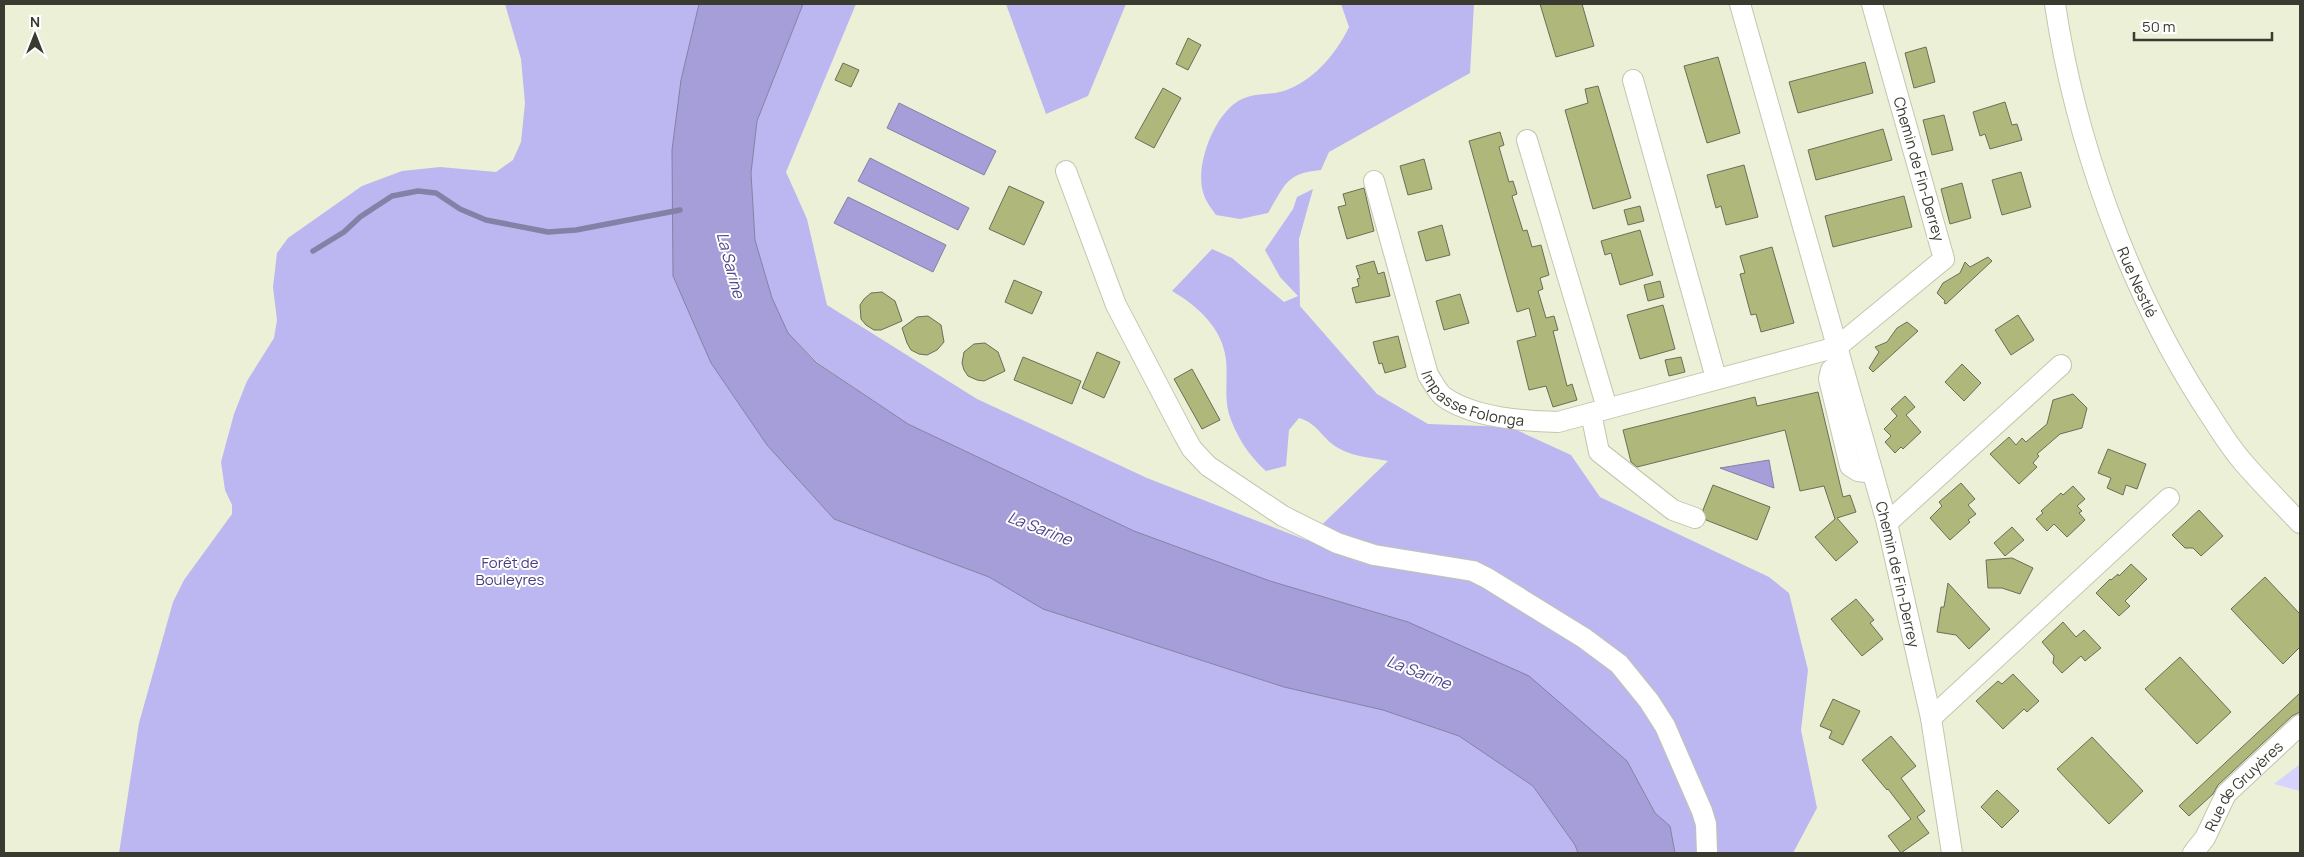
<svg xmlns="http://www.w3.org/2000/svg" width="2304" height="857" viewBox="0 0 2304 857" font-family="Manrope,sans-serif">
<rect width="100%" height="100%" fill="#ecf0d7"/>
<polygon fill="#d7d3ff" points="2300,764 2300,791 2274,784"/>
<g fill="#bcb6f1">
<polygon points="505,4 699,4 681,80 673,276 711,363 767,445 834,519 989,577 1043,609 1284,687 1383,710 1459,736 1533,786 1575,845 1578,853 119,853 139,723 173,602 184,580 232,514 232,505 225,490 221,462 234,414 247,381 274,338 277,320 273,287 277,253 288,238 362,186 402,171 440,167 496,172 513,160 521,142 525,103 521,59"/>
<path d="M803,4H856L786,172L807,219L827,305L977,399L1147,478L1306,540L1388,461C1374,458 1355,457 1342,450C1321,440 1320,424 1299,418L1289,430L1286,466L1266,471C1249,456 1236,436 1229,414C1224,396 1228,378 1226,360C1223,329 1198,306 1172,291L1212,249L1232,258L1284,302L1298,296L1280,277L1265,250L1293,209L1297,197L1313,189L1299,239L1300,306L1377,394L1428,424L1510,427L1571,455L1600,497L1769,577L1789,593L1808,670L1801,730L1817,808L1793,853H1675L1670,826L1655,813L1627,761L1408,622L1270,581L1134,531L908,424L818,363L788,333L772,298L755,240L751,173L757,121Z"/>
<polygon points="1006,4 1126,4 1088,96 1046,114"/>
<path d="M1341,4H1474L1470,73L1329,152L1321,170C1286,173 1285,185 1268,213L1240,219L1216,215C1212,209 1206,202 1204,195C1194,169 1212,121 1234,104C1252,90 1273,97 1289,89C1316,78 1337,52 1349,27Z"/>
</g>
<g fill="#a59ed8" stroke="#8580a6">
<polygon points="699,4 803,4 757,121 751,173 755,240 772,298 788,333 817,363 908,424 1134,531 1270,581 1408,622 1529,676 1627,761 1655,813 1670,826 1675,853 1578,853 1575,845 1533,786 1459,736 1383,710 1284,687 1043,609 989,577 834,519 767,445 711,363 673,276 672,150 681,80"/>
<polygon points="899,103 996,151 984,175 887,128"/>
<polygon points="870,158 969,208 958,230 858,181"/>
<polygon points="848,197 946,245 933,272 834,223"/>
<polygon points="1769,460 1774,488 1720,468"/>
</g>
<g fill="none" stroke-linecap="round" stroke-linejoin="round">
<polyline stroke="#8580a6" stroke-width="5.5" points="313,251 344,232 360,217 392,196 418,191 436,193 460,209 486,220 548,232 576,230 680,210"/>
</g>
<g fill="#afb77a" stroke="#6b6e58">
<polygon points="1540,4 1582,4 1594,46 1556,57"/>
<polygon points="1188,38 1201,45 1188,70 1176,64"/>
<polygon points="1926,47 1935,82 1914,88 1905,53"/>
<polygon points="1718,57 1740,133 1707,143 1684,66"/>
<polygon points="1865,62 1873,93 1798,113 1789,82"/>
<polygon points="843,63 859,70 851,87 835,80"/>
<polygon points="1598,86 1631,198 1593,209 1565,110 1588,103 1585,89"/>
<polygon points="1163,88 1181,98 1154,148 1135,138"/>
<polygon points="2005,102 2012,125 2017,124 2022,140 1990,149 1985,134 1980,136 1973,112"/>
<polygon points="1944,115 1953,150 1932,155 1923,120"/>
<polygon points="1883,129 1892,160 1816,180 1808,150"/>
<polygon points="1500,132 1504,145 1499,147 1509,182 1513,181 1517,194 1512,196 1523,231 1527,230 1532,247 1541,245 1549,275 1540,278 1543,289 1538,291 1546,318 1554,316 1558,330 1553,331 1567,386 1572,384 1577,400 1553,407 1546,386 1529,390 1517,341 1536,336 1529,308 1517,312 1469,141"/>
<polygon points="1424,159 1432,189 1408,195 1400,166"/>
<polygon points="1744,165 1758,217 1726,225 1721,206 1716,208 1707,175"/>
<polygon points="2021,172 2031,207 2002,215 1992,180"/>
<polygon points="1962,183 1971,218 1950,224 1941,189"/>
<polygon points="1009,186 1044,202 1024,245 989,229"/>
<polygon points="1364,188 1374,231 1347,239 1338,207 1346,205 1343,194"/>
<polygon points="1904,196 1912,227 1833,247 1825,216"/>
<polygon points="1640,206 1644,221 1628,225 1624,210"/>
<polygon points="1442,225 1450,255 1426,261 1418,232"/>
<polygon points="1640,230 1653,275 1620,285 1611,253 1605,255 1601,241"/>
<polygon points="1772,247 1794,323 1761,332 1756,314 1751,315 1740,274 1745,273 1740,256"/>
<polygon points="1988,257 1992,261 1946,304 1944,303 1945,301 1937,293 1943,283 1960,273 1965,262 1970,267"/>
<polygon points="1374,261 1378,274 1384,272 1390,296 1356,303 1352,288 1359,286 1357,279 1360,278 1356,266"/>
<polygon points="1014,280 1042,292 1032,314 1005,302"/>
<polygon points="1660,281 1664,297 1648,301 1644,285"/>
<polygon points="882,292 895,301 902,321 881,330 874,330 866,325 861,319 860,305 864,299 871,293"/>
<polygon points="1460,294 1469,323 1444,330 1436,301"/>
<polygon points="1663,305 1675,349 1640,359 1627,315"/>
<polygon points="2018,315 2034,340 2011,355 1995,330"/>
<polygon points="928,316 941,325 944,342 937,350 927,355 919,354 911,350 907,343 902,328 917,317"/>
<polygon points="1907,322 1918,331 1873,372 1869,368 1879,352 1875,347 1887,342 1897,328"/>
<polygon points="1398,336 1406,367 1385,373 1382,363 1379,364 1373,342"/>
<polygon points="985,343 998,352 1005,371 984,381 977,380 968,376 964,370 962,363 964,352 974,344"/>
<polygon points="1097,352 1120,362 1104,398 1082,388"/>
<polygon points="1023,357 1081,381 1072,404 1014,380"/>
<polygon points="1681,357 1685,372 1669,376 1665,360"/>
<polygon points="1962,364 1981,383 1964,401 1945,382"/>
<polygon points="1192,369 1220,420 1202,429 1174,379"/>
<polygon points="1818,392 1843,497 1850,495 1856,512 1837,518 1858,542 1836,561 1815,537 1835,519 1824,486 1800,491 1785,430 1637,467 1631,462 1623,430 1755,397 1757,406"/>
<polygon points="2073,394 2087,408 2082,428 2060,434 2037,454 2039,456 2033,463 2037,467 2019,484 1990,454 2009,437 2016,445 2022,438 2026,442 2047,424 2053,400"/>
<polygon points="1905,396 1915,407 1906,415 1921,432 1903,449 1901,447 1895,453 1885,442 1891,436 1884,429 1897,416 1891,409"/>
<polygon points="2108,449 2146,464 2137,489 2126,485 2123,495 2107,488 2111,478 2098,473"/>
<polygon points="1961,483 1975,499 1968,505 1976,514 1968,520 1970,522 1950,540 1930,518 1942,506 1939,502"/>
<polygon points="1713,485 1770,507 1757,540 1706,520 1703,510"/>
<polygon points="2073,486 2085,499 2077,506 2082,511 2079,513 2085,520 2067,537 2054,524 2047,531 2036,519 2043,513 2041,511 2061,493 2063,495"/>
<polygon points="2199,510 2223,536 2201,556 2193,548 2185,548 2172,535"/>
<polygon points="2012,527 2024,540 2005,556 1994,543"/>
<polygon points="2012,558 2033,568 2020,594 2002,588 1988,588 1986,560"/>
<polygon points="2131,564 2147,579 2125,601 2130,606 2119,616 2096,593 2110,579 2111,580 2118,574 2119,576"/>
<polygon points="2265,577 2300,614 2300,647 2283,664 2231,609"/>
<polygon points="1948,583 1990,629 1969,649 1956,635 1937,632 1941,607 1944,607"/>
<polygon points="1856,599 1874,620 1870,623 1883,639 1862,656 1831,619"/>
<polygon points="2063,622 2076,637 2084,630 2101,648 2085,661 2081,656 2062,673 2053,663 2054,656 2042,642"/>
<polygon points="2180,657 2231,712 2197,744 2145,689"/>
<polygon points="2013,674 2039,701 2027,712 2024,709 2003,729 1976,701 1998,681 2002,684"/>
<polygon points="2300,693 2300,712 2292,716 2218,785 2213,794 2189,816 2179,806"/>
<polygon points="1833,699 1860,711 1843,745 1829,738 1832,731 1820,726"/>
<polygon points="1891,736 1916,766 1901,778 1925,811 1917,817 1929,833 1901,853 1888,836 1911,819 1888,789 1887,790 1862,760"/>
<polygon points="2092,737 2143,791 2109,824 2057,769"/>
<polygon points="1997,790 2019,811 2002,828 1981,807"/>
</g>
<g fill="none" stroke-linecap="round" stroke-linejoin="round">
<g stroke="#c2c6ad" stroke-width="22">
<g id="minor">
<path id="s1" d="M1740,4L1887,523L1931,718L1952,853"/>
<path id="s2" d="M2055,4C2075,140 2128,287 2202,403C2215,422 2227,444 2243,462C2261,483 2281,503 2300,523"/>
<polyline points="1633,80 1716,378"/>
<polyline points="1527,140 1607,408"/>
<polyline points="1066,171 1116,305 1183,433 1192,449 1208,466 1283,516 1337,543 1374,555 1473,571 1487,578 1584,638 1619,664 1649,701 1665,726 1702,811 1706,824 1707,853"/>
<path id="s3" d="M1374,181L1428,375C1433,382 1438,393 1444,397C1474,418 1523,421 1558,422L1837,347L1944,259L1872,4"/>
<polyline points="1841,363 1831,370 1829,379 1850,466 1858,471 1873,473"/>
<polyline points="1591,413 1599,452 1673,510 1695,518"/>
<polyline points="1887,523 2061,365"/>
<polyline points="1931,718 2169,498"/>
<path id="s4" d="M2193,853L2205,838L2226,794L2300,725"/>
</g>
</g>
<use href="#minor" stroke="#fff" stroke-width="20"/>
</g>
<g text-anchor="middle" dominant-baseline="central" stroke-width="4" stroke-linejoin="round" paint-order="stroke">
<g font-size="15" fill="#393a30" stroke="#fff">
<text transform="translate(1919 169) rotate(74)">Chemin de Fin-Derrey</text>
<text stroke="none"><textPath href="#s2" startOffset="291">Rue Nestlé</textPath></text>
<text stroke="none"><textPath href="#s3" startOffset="255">Impasse Folonga</textPath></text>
<text stroke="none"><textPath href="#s1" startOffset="592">Chemin de Fin-Derrey</textPath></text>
<text stroke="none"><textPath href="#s4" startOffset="85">Rue de Gruyères</textPath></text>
</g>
<g font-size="15" fill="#493c81" stroke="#fff">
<text x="510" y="562">Forêt de<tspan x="510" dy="17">Bouleyres</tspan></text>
</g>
<g font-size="16" font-style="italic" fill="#53468d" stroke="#fff">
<text transform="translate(731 265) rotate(75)">La Sarine</text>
<text transform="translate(1040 528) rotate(21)">La Sarine</text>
<text transform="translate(1419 672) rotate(21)">La Sarine</text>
</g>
</g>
<rect width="2304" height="857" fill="none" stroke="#393a30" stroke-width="10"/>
<g transform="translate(35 35)" stroke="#ffffff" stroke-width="4" paint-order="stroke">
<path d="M0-4L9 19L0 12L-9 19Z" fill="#393a30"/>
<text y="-8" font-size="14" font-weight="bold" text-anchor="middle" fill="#393a30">N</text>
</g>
<path d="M2134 32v8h138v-8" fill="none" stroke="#393a30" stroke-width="2.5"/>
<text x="2142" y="32" font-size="15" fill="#393a30" stroke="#ffffff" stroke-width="4" paint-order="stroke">50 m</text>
</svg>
